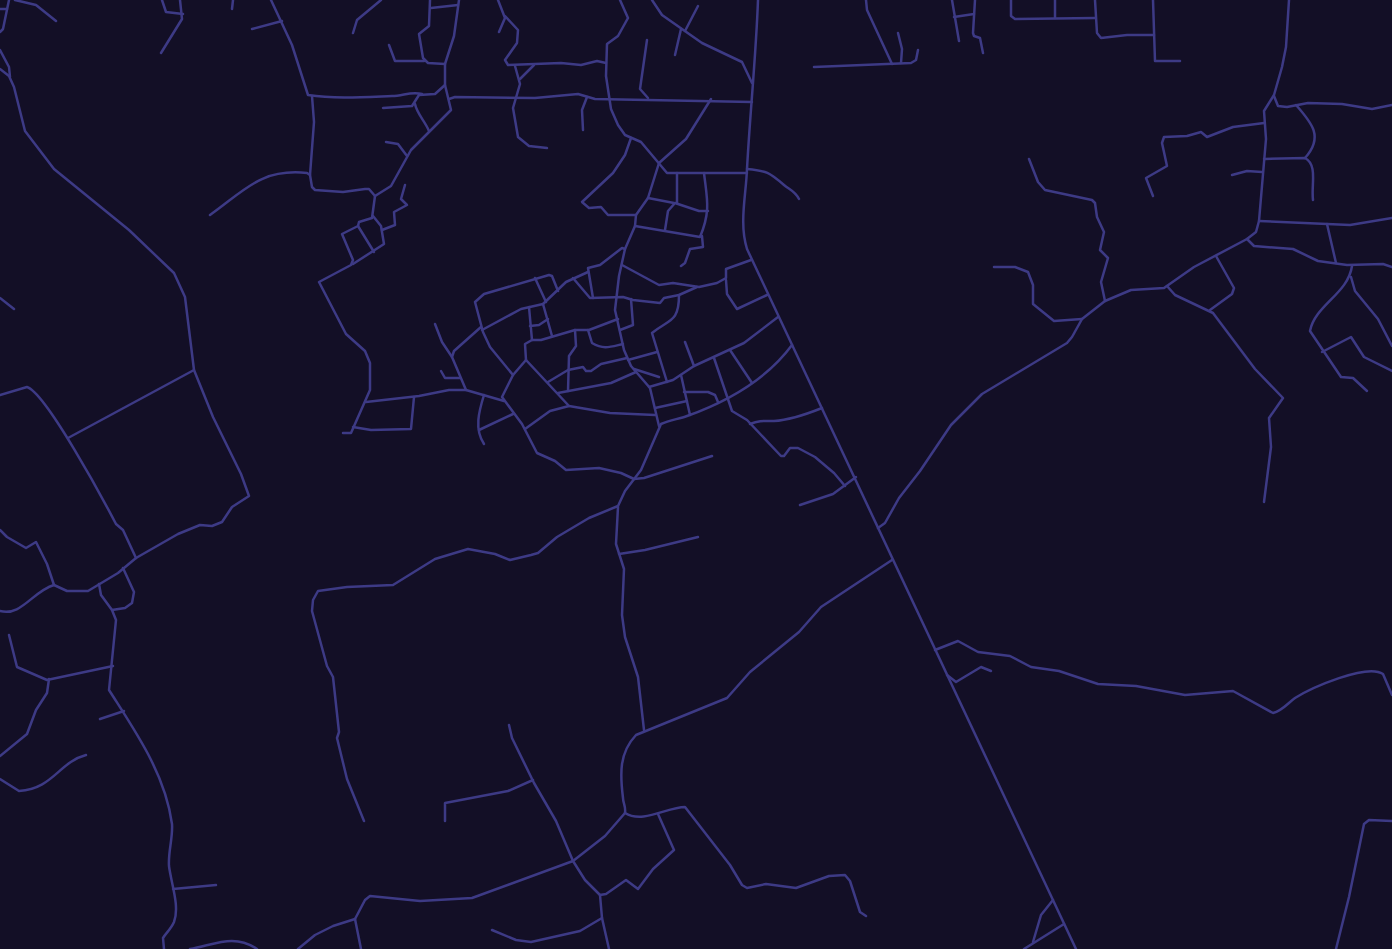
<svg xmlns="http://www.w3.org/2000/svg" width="1392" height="949" viewBox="0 0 1392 949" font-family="'DM Sans',sans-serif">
<rect width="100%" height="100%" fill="#130f26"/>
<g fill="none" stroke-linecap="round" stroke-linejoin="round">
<g stroke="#3d3a85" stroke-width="2.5">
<polyline points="15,0 36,5 56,21"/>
<polyline points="162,0 166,12 183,14"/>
<path d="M271,0L292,45L308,95C335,99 365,97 392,96C403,96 411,91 422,94"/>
<polyline points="498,0 505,18 499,32"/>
<polyline points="620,0 628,18 618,36 607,44 606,76 611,109 618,125 625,135 641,142 667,173 747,173"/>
<polyline points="652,0 662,15 702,43 742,62 752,83"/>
<path d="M758,0C756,56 750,113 747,169C746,196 739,223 747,249L1076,949"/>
<polyline points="866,0 867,10 892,64"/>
<polyline points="952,0 959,41"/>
<polyline points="975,0 973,33 974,36 980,38 983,53"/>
<polyline points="1011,0 1011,16 1015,19 1095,18"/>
<polyline points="1055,0 1055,18"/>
<polyline points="1095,0 1097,33 1101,38 1127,35 1154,35"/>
<polyline points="1153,0 1155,61 1180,61"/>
<polyline points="431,8 458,5"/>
<polyline points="0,9 7,9"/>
<polyline points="232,9 233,0"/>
<polyline points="505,16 518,30 517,43 505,60 508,65 561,63 581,65 597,61 606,63"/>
<polyline points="954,17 974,14"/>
<polyline points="252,29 282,21"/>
<polyline points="685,31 698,6"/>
<polyline points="0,32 3,29 9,0"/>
<polyline points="353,33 357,20 381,0"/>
<polyline points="898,33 902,49 901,63"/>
<polyline points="647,40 640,89 648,98"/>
<polyline points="389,45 395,61 424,61"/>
<polyline points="0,50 9,67 10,77"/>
<polyline points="161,53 182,19 180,0"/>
<polyline points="675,55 681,29"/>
<polyline points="445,64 454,36 459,0"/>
<polyline points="515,66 520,84 513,108 518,137 529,146 547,148"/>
<polyline points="814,67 911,63 916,60 918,50"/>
<path d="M0,69L9,76L14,87L25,131L54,169L129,230L174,273L185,297L194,370L213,417L241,474L249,496L232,507L222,522L212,526L200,525L178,534L136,558L118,573L88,591H67L54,585C33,591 21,617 0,611"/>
<polyline points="520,79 534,65"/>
<polyline points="1274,96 1278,106 1287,107 1308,103 1342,104 1372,109 1392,105"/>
<polyline points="449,99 455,97 535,98 578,94 595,99 752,102"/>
<path d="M415,104C417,114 425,121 429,131"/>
<path d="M1296,105C1312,123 1324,137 1305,158"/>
<polyline points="383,108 412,106 419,95 435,94 445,85"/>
<polyline points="583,130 582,110 587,97"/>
<polyline points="631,138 625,155 613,173 582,202 589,208 601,207 608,215 636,215"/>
<polyline points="386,142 398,144 407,156"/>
<polyline points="1029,159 1038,182 1045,190 1092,200 1095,203 1097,217 1104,232 1100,250 1108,258 1101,282 1105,301"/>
<path d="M1264,159L1305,158C1318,165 1311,185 1313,200"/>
<path d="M747,169C767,171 769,172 784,185C790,190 795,191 799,199"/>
<polyline points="677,173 677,203"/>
<polyline points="310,175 314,122 312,96"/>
<polyline points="1232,175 1247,171 1262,172"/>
<polyline points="1153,196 1146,178 1167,166 1162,143 1164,137 1187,136 1201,132 1207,137 1233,127 1264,123"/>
<polyline points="648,198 674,203"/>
<path d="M210,215C244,191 261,168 307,173L310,175L312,187L315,190L343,192L365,189H369L375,196"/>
<polyline points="1259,221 1350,225 1392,218"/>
<polyline points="1327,224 1336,263"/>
<polyline points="358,226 374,252"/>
<path d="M635,226L700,237C711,211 707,199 704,173"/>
<polyline points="382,230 395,225 394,212 407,205 401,199 405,185"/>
<polyline points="665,230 668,211 675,203 699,211 708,211"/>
<polyline points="1247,239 1254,246 1293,249 1318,261 1347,265 1383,264 1392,267"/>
<polyline points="353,264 384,244 381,226 373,216"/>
<polyline points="622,265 659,285 673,283 699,287 717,283 726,278 726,269 751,260"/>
<polyline points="681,266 685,263 690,249 703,247 702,236"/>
<path d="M1352,266C1348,294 1315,305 1310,331L1341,377L1353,378L1367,391"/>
<polyline points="994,267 1015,267 1028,272 1033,285 1033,304 1054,321 1082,319"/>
<polyline points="1351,277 1355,291 1378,319 1392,346"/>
<polyline points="535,278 546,302"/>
<polyline points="573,278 590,298 623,297 633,300 660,303 664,298 679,295 697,287"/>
<polyline points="726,280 727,294 737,309 767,295"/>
<polyline points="1167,286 1175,295 1213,313 1255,369 1283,398 1269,418 1271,447 1264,502"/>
<polyline points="0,298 14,309"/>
<polyline points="593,298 588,268 600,265 622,248 625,249"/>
<polyline points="543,304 552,336"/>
<polyline points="529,307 532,340"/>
<polyline points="1210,310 1232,294 1234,288 1216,256"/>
<polyline points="618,319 589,330 575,330 541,340 532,340 525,344 526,360 513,375 502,397 522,424 537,453 555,461 566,470 599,468 621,473 634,479 644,478 712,456"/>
<polyline points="435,324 442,342 452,357"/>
<polyline points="530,326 539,325 548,319"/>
<polyline points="482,330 521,309 543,304 566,282 588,272"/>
<path d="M588,330L592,343C604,350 610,347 623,344"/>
<polyline points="620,330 633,325 631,299"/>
<polyline points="685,342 694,366"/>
<polyline points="730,350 752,383"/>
<polyline points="1322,352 1351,337 1364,357 1392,371"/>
<polyline points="714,358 732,411 747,420 781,456 784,456 790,448 798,448 815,457 834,473 845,486"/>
<polyline points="526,360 569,406 610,413 655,415"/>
<polyline points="628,360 657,352"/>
<polyline points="634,369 659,377"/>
<polyline points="441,371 445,378 460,378"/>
<polyline points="513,375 490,347 483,332 475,302 484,294 549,275 552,276 558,291"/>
<polyline points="681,375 690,415"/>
<polyline points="548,382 568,370 583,367 586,371 591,371 601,364 627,358"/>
<path d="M667,382L652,333C669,319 679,323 679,295"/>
<polyline points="649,387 673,380 694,366 744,343 778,317"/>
<polyline points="466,390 452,357 454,351 481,327"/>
<polyline points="568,391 569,356 576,346 575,330"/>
<polyline points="684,392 708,392 715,395 718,402"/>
<polyline points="558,393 611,383 636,372"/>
<path d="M0,395L27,387C46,393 104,501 116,524L123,530L136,558"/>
<polyline points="366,402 419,396 449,390 466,390 504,401"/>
<polyline points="655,408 687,401"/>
<path d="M750,424C760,420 764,421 774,421C791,420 807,414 822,408"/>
<polyline points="659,426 650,388 631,366 624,350 615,310 619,276 625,249 635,226 636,215 648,198 659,163 686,139 711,99"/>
<polyline points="353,427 371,430 411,429 414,397"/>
<polyline points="525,429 550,411 569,406"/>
<polyline points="479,430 513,414"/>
<polyline points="343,433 351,433 370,390 370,363 365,351 346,334 319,282 351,265 353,260 342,234 358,226 359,222 372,218 375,196 391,186 411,150 451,110 445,85 445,64 428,63 423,58 419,34 429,26 430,0"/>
<polyline points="68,438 194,370"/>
<path d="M484,444C474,429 479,411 484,395"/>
<polyline points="800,505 833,494 856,477"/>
<polyline points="618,507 616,544 624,569 622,615 625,637 638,677 644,730"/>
<polyline points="878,528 885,523 899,498 920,471 951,425 982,394 1067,343 1072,337 1082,319 1105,301 1131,290 1164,288 1194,267 1247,239 1256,232 1259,221 1266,139 1264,111 1274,95 1282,67 1286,47 1289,0"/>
<polyline points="0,530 7,537 26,548 36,542 47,564 54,585"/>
<polyline points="619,554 645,550 698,537"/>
<path d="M99,584L101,595L112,610L116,620L109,690C135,731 165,773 172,824C173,838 168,852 169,866C171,883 180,906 174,922C171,929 166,933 163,938L164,949"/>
<polyline points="112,610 125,608 132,603 134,592 123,568"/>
<polyline points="9,635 17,667 47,680 113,666"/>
<path d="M935,650L958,641L978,652L1010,656L1031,667L1059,671L1098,684L1136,686L1185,695L1233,691L1273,713C1282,711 1288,703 1295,698C1311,688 1367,663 1383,674L1392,695"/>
<polyline points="947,675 956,682 981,667 991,671"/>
<polyline points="100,719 124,711"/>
<polyline points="509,725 512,738 534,783 556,821 573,861 585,880 600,895 606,894 626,880 638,889 653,869 674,850 658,814"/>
<polyline points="0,756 27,734 36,710 47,693 49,679"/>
<path d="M0,779L19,791C53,789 59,762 86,755"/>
<path d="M625,813C643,824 667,807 685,807L730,865L742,885L747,888L766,884L796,888L829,876L845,875L850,881L860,912L866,916"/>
<path d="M364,821L347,779L337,738L339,732L333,677L327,666L312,611L313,600L318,591L347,587L393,585L435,559L468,549L495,554L510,560L531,555L538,553L557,537L589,518L618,506L625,491L641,470L661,424C670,420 679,419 687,416C726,402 767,379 792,345"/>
<polyline points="445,821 445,803 508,791 533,780"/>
<polyline points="173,889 216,885"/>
<polyline points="600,895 602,918 609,949"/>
<polyline points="492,930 516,940 531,942 580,931 602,918"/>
<polyline points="1033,942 1041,915 1053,900"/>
<path d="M190,949C214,945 234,933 257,949"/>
<polyline points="298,949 315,935 333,926 355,919"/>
<path d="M361,949L355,919L365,900L370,896L420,901L472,898L573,861L605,836L625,813C626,806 623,803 623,798C620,774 619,753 636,735L727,698L750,672L799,632L821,607L892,560"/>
<polyline points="1024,949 1064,924"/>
<polyline points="1336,949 1349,897 1364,824 1369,820 1392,821"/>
</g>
</g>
</svg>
